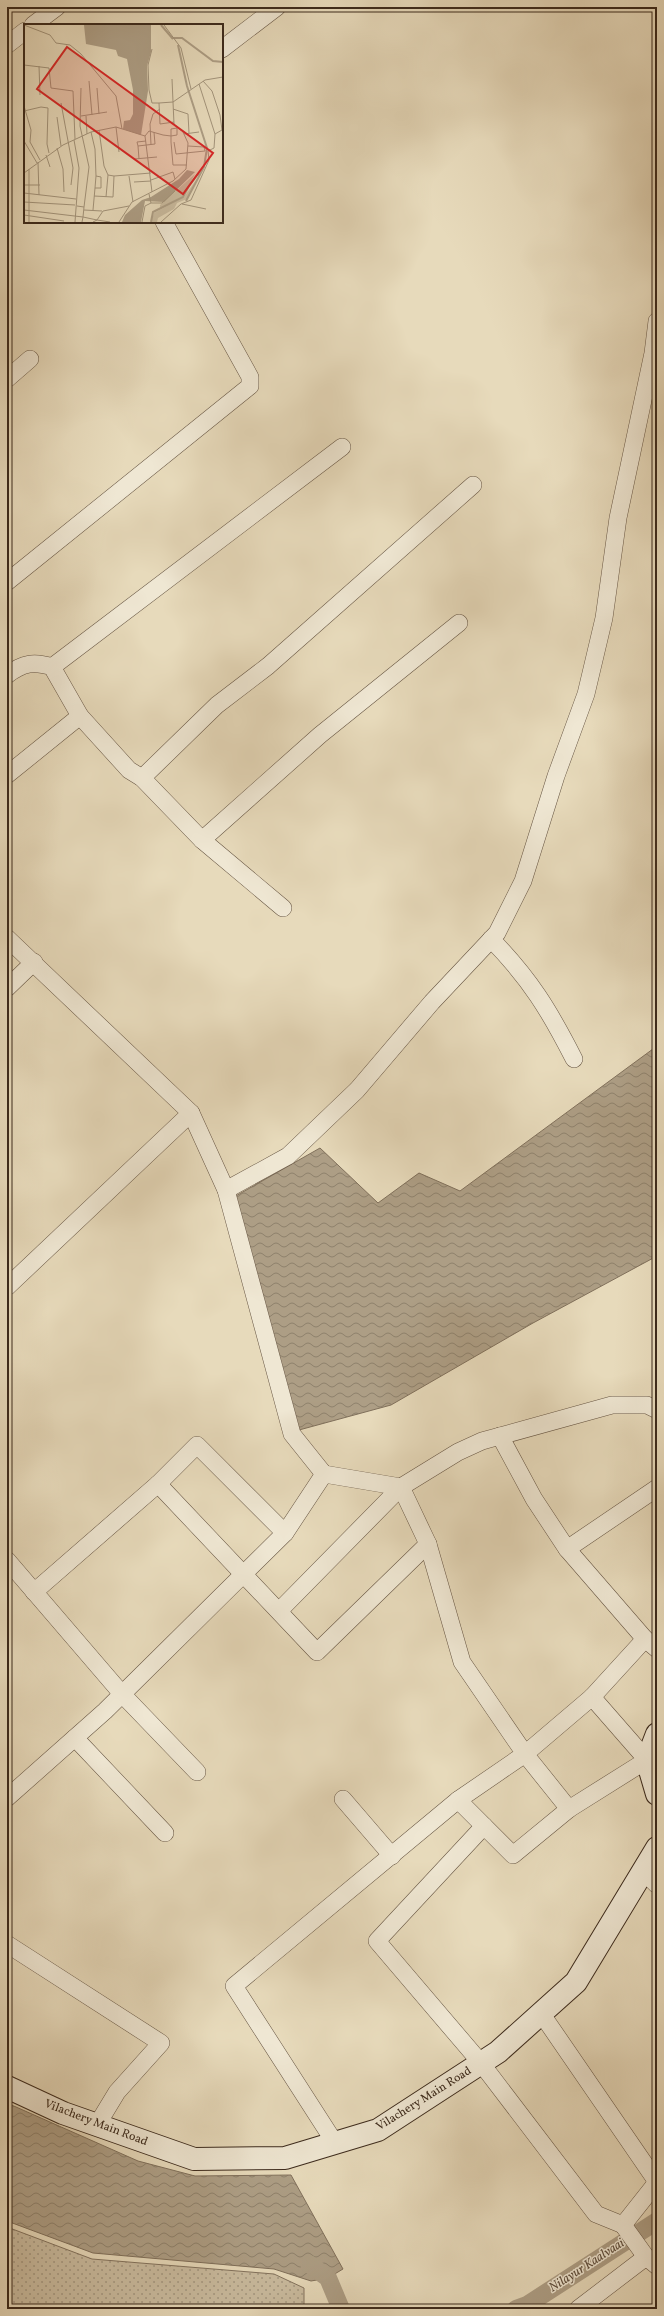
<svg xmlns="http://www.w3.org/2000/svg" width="664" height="2316" viewBox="0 0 664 2316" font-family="Vollkorn,serif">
<defs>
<pattern id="grass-dots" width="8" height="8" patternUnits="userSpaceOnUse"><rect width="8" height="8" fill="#cabca0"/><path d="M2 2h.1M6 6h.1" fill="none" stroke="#a59982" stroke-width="1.8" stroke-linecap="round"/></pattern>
<pattern id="water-waves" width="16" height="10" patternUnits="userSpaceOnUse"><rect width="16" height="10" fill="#ad9e85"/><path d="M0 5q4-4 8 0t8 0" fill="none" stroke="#8e816c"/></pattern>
</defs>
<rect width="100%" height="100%" fill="#e7dabb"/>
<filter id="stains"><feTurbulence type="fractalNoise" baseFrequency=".005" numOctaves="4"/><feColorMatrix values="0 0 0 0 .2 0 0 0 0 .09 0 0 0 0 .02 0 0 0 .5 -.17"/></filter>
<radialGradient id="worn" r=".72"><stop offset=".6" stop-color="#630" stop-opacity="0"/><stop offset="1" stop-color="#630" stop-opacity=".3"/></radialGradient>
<polygon fill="url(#grass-dots)" stroke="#83735e" points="7,2227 92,2259 274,2274 304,2288 304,2308 7,2309"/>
<g fill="url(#water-waves)" stroke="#80705b">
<polygon points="657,1046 657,1256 533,1323 391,1405 299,1430 234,1197 320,1148 378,1203 419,1173 460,1191"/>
<polygon points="7,2103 138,2161 195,2176 291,2175 343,2269 328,2278 311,2281 274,2269 93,2253 7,2221"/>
</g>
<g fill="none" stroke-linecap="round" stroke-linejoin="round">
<g stroke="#ad9e85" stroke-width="18">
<polyline points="309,2264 328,2278 341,2309"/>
<polyline points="516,2309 527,2305 657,2221"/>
</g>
<g stroke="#675644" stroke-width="18">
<g id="minor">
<polyline points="33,25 57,7"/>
<polyline points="7,45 25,31"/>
<polyline points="222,49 277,7"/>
<polyline points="7,379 30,359"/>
<polyline points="7,582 250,386 250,377 164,222"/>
<polyline points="52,667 342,447"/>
<path d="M7,675C23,663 34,661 52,667L80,716L129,770L142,778L202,840L283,908"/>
<polyline points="7,775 80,716"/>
<polyline points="142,778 217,705 268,666 473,485"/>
<polyline points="202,840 320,735 459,623"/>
<polyline points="7,938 191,1113 226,1190 292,1434 324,1474 285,1533 105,1711 7,1798"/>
<path d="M491,939C530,979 549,1010 574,1059"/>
<polyline points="7,988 34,962"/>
<polyline points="226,1190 288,1156 357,1090 432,1002 497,933 523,881 556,776 586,694 604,618 618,518 653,353 657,321"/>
<polyline points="7,1287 191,1113"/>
<polyline points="500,1436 534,1499 567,1549"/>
<polyline points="324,1474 401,1487 428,1544 462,1662 525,1754 569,1809 647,1760 592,1697 525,1754 458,1800 234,1986 335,2143"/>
<polyline points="657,1488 567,1549 645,1639 657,1649"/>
<polyline points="285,1533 197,1445 158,1484 317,1652 428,1544"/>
<polyline points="7,1560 122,1694 197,1772"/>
<polyline points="34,1592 158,1484"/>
<polyline points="279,1611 401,1487 458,1452 482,1441 612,1405 647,1405 657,1410"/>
<polyline points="592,1697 645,1639"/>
<polyline points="75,1738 165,1833"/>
<polyline points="343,1799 392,1856"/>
<polyline points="458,1800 513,1855 569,1809"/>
<polyline points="484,1826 377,1941 481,2063 596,2214 623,2225 657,2182"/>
<polyline points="643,1871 657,1885"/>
<polyline points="7,1944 161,2043 117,2092 97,2125"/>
<polyline points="541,2013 657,2182"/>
<polyline points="623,2225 646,2257"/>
<polyline points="578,2309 646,2257 657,2266"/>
</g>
</g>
<g stroke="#3c2a1c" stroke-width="24">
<g id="secondary">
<polyline points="657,1734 647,1760 657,1794"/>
<polyline points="7,2087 63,2113 194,2159 285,2158 378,2130 498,2052 576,1982 657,1848"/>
</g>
</g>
<use href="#minor" stroke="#efe7d3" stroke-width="17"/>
<use href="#secondary" stroke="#efe7d3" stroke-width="22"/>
</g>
<g text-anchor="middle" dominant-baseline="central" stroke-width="3" stroke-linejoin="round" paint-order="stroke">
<g font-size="12" fill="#3c2a1c" stroke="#efe7d3">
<text transform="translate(424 2099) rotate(-32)">Vilachery Main Road</text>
<text transform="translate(96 2123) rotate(21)">Vilachery Main Road</text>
</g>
<g font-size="13" font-style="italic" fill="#5e4d3c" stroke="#efe7d3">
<text transform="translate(587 2266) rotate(-33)">Nilayur Kaalvaai</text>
</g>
</g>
<g transform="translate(24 24)">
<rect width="199" height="199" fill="#e7dabb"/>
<path d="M171,150L159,172L136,184V181ZM172,156L163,175L153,179L150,185L134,194L133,198H127L130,189L160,173Z" fill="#cabca0"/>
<path d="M60,1H127V28L123,42L124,67L117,111L99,105L100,97L106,96L109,90V66L103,35L94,32L92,26L62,20ZM163,146L171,148L140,178L121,177L117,198H98L101,191L118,176L127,173L155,155Z" fill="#ad9e85"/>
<path fill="none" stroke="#ad9e85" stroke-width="2" d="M137,1L149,15M149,14H158L189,37L199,38M154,21L163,62L183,124L180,143L162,177M127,198L129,188L159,173L165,162L174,150L176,151"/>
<path fill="none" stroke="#a3947b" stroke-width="1" d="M0,1L26,11L32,19L46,21L57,30L92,72L98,105M140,1L157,24L167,65M128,25L124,41L125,66L128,79H135M0,41L25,44L27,64L49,67L51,115M15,42L16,71M148,55L149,78L135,79L136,100L150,98M65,57L68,91M179,57L188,67L196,91L198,106L191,110M73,64L75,90M37,79L49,144L47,161M0,82L7,106L6,118L16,136M149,85L164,90L165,109M0,87L17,83L24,84L23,120L25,129M57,92L83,88M62,92L63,110M33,93L37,122M92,103L95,128M75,106L80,142L84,151M67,108L71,125L72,152L77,153V164H71L69,186M160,110L175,108M121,112L125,107L139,111L147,112L153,111V104L147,105V118L149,141H163M50,116L55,144L51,198M0,117L13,139M122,117L113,118L114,122L131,120L130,108M150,118L152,130L181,127L180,123L164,122M127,121L126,100L129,90L136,85M114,122L115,135M33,124L39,145L40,168M22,131L26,143M110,135L133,133M14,138L15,171M0,149L39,121L67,108L92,103L121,112L128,168M105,152L109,178M127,156L149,148L151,155M110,158L127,157M0,161H16M71,164L72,152M0,169L52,175M70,172L89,173L90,152L127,149M82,173L84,151L90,152M0,178L51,181M127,179H138L151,167M158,180L182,185M53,182L60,183L65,143L56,102L57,64M60,183L59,193L73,196L79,187L105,182M0,186L59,193L58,198M60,186L78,187M0,191L40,197M5,198V145M69,198L73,196L86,198M95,198L108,178L149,157L162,145L164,119L159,108L150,100L149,78L181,56L199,53M118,198L121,182L127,179L125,170M137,198L157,180L167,176L185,136L184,127L190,124L191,110L175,60"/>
<path fill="#d62828" fill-opacity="0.15" stroke="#d62828" stroke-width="2" d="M43,23L189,129L159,170L13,65Z"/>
<rect width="199" height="199" fill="none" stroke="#3c2a1c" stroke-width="2"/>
</g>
<rect width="664" height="2316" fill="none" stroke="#e7dabb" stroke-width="24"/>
<rect x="8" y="8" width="648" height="2300" fill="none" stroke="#3c2a1c" stroke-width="2"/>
<rect x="12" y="12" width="640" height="2292" fill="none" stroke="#3c2a1c"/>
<rect width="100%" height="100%" filter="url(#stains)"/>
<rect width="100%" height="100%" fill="url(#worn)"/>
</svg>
